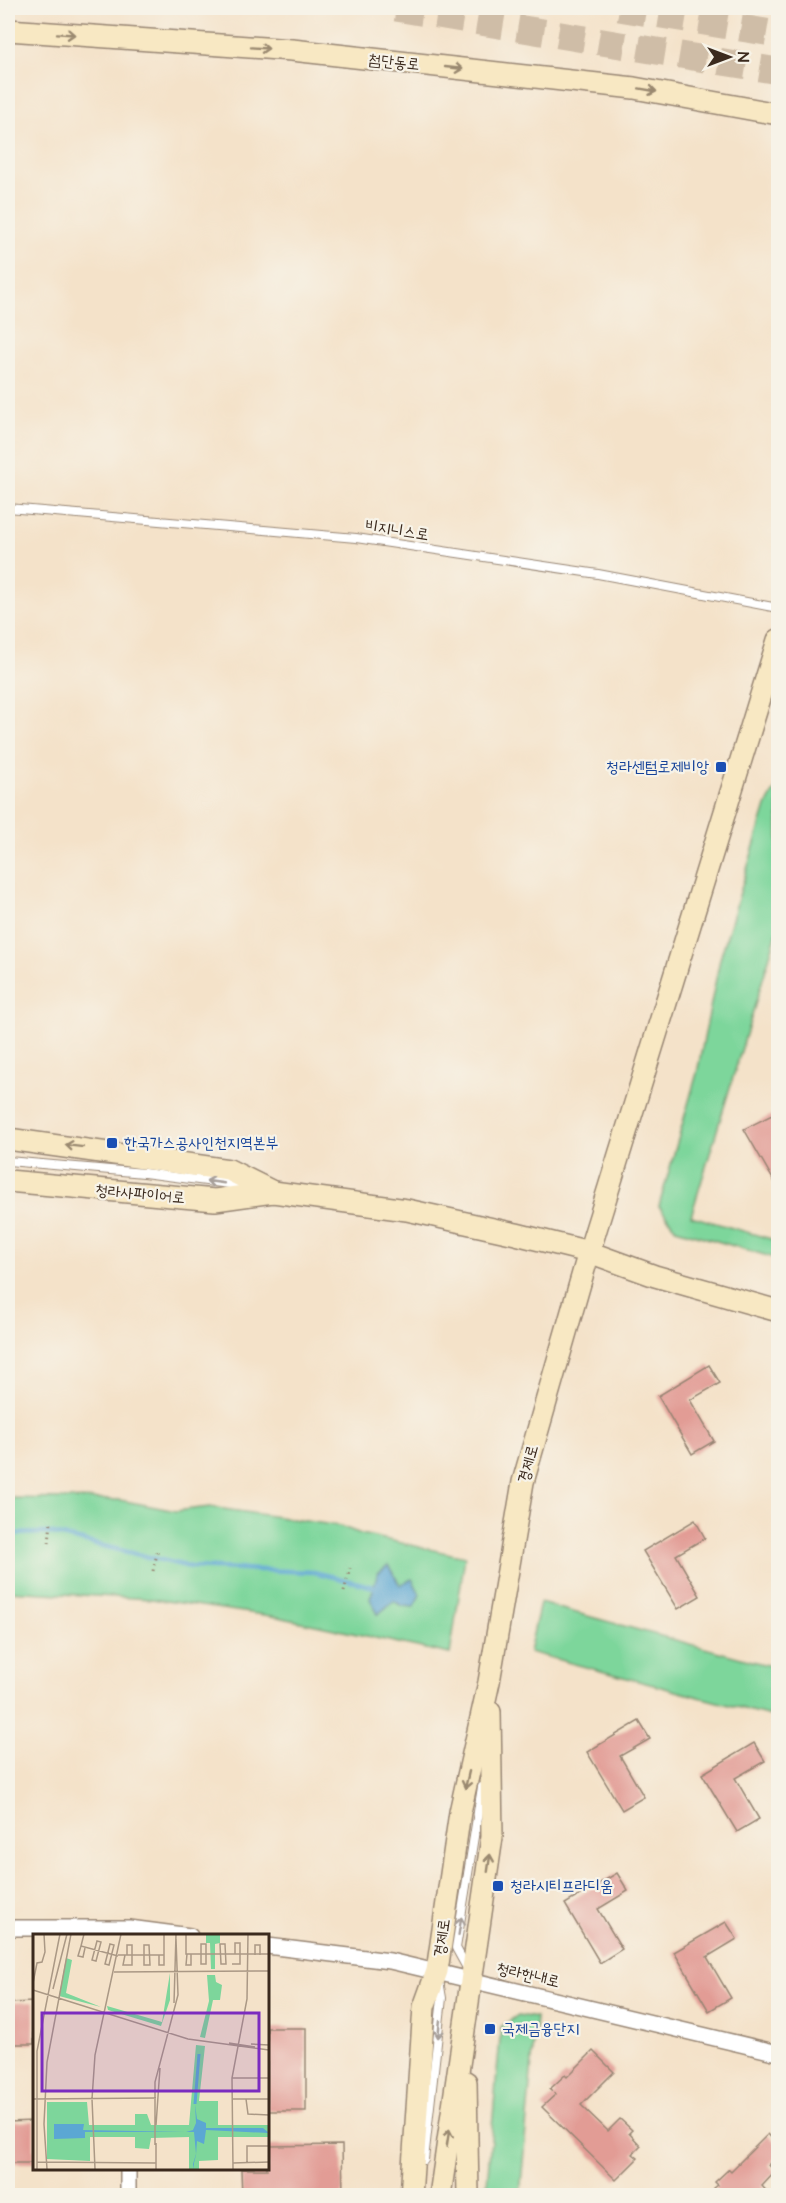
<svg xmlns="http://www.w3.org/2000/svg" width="786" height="2203" viewBox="0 0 786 2203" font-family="'Architects Daughter','Poor Story',sans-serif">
<rect width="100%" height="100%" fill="#f7f3e8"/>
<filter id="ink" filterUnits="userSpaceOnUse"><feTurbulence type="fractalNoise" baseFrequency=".0167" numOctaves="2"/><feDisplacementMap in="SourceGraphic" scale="12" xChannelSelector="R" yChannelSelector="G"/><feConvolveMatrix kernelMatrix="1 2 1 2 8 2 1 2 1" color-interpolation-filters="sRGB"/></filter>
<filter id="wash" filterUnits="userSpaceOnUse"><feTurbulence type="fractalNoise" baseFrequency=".008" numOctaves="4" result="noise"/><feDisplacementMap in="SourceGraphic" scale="24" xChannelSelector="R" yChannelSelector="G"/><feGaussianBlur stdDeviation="1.35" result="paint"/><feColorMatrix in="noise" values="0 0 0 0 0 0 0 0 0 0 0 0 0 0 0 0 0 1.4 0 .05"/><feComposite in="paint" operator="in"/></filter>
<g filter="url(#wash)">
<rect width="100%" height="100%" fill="#f4e2c9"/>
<g fill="#7dd69b" stroke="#5c805c" stroke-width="1.5">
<polygon points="778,784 778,929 691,1216 778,1241 778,1259 676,1229 659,1206 697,1073 720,959 766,806"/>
<polygon points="8,1498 120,1500 176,1511 210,1507 340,1526 361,1534 465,1557 450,1654 278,1617 152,1599 8,1591"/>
<polygon points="540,1603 778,1668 778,1718 529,1652"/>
<polygon points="518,2015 536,2018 520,2195 486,2195 501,2027"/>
</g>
<polygon fill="#5ba7d3" stroke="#4b6878" stroke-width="1.5" points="388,1565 400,1585 412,1579 420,1594 414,1607 402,1606 394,1601 378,1614 370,1599 378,1573"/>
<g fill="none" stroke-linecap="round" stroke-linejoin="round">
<polyline stroke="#5ba7d3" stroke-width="4.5" points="8,1534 49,1533 190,1567 314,1572 374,1587"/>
</g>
<g id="blocks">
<g fill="#e29c95">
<polygon points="778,1112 778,1188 744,1129"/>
<polygon points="709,1365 720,1383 690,1400 714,1441 692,1454 658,1396"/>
<polygon points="695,1520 705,1538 676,1555 700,1596 678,1609 643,1551"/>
<polygon points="639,1721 650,1739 620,1756 644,1797 622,1810 587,1752"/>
<polygon points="754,1743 765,1761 735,1778 759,1819 737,1832 702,1774"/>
<polygon points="617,1873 628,1891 598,1909 622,1949 600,1963 565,1904"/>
<polygon points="726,1922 737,1939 707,1957 731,1998 709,2011 674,1952"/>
<polygon points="34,2002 34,2044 8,2044 8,2003"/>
<rect x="267" y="2028" width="39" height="83"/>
<polygon points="593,2051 614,2072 581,2105 608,2131 620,2119 632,2130 629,2133 641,2146 633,2154 638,2158 616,2180 542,2107 556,2094 550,2089 565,2075 567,2077"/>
<polygon points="34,2121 34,2163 8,2163 8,2122"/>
<polygon points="768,2134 778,2145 778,2156 769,2165 775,2172 762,2186 771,2196 721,2196 714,2188 718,2185 715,2182 729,2169 731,2171"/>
<polygon points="342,2145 343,2196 242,2196 241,2169 267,2169 267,2146"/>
</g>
</g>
</g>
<g filter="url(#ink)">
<use href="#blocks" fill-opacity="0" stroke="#988674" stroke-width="1.5"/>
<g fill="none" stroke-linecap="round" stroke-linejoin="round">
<g stroke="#cfbda7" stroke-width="27" stroke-dasharray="27 14" stroke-linecap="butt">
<polyline points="396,8 778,71"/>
<polyline points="619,8 778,34"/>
</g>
<g stroke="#988674" stroke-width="10">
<g id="lane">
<polyline points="8,508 356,538 598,574 778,608"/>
<polyline points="8,1161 144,1173 245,1186"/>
<polyline points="467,1968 456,1948 482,1787"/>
<polyline points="424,2160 442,1998 439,1981"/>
</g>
</g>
<g stroke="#988674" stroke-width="18">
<g id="street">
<polyline points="8,1928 129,1928 190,1936"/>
<polyline points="267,1946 390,1961 778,2053"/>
<polyline points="128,2196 128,2168"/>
</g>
</g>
<g stroke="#988674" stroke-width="24">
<g id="secondary">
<polyline points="8,30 292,50 634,88 778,114"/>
<polyline points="8,1139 229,1170 273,1192 407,1210 516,1234 589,1252 655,1276 778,1311"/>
<polyline points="8,1181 215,1200 273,1192"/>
<polyline points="466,2082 468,2196"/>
<polyline points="411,2196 424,2007 437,1971 460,1812 489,1682 523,1482 589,1252 778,640"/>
<polyline points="440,2196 492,1837 490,1712"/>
</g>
</g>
<g stroke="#988674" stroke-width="3" stroke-dasharray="1.5 4.5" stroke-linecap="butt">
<polyline points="49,1543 51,1522"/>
<polyline points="153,1571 158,1549"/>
<polyline points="344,1592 350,1568"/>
</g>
<use href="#lane" stroke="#fff" stroke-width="8"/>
<use href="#street" stroke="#fff" stroke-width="15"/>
<use href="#secondary" stroke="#f8e8c3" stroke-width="21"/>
</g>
<defs><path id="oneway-shaft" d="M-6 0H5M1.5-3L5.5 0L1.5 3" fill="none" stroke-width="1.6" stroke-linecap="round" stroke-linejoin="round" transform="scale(1.5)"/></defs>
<g stroke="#9a8970">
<use href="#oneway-shaft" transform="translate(66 34) rotate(4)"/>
<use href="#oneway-shaft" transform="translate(260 48) rotate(4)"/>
<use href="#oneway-shaft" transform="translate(454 68) rotate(6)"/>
<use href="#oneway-shaft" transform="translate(648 90) rotate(10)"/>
<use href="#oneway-shaft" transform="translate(74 1146) rotate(-173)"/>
<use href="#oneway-shaft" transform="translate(467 1780) rotate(103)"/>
<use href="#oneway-shaft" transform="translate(489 1863) rotate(-82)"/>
<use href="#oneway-shaft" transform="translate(448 2138) rotate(-81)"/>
</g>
<g stroke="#a79f9a">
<use href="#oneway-shaft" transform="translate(215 1182) rotate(-172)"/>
<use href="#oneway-shaft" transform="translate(460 1926) rotate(-81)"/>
<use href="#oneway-shaft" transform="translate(439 2029) rotate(96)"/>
</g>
</g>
<g fill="#1a4fb4" stroke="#f7f3e8" stroke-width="2">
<rect x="715" y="761" width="12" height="12" rx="3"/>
<rect x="106" y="1137" width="12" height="12" rx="3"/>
<rect x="492" y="1880" width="12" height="12" rx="3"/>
<rect x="484" y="2023" width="12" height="12" rx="3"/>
</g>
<g text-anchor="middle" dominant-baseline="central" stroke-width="4.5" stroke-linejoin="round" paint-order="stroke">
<g font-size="16" fill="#3b2a1e" stroke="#f7f3e8">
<text transform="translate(394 62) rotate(6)">첨단동로</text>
<text transform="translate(397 530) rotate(9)">비지니스로</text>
<text transform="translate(140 1194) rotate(5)">청라사파이어로</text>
<text transform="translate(528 1464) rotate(-75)">경제로</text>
<text transform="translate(442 1938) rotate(-82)">경제로</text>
<text transform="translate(528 1975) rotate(13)">청라한내로</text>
</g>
<g font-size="16" fill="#164399" stroke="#f7f3e8" text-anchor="start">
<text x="709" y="767" text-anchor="end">청라센텀로제비앙</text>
<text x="124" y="1143">한국가스공사인천지역본부</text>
<text x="510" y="1886">청라시티프라디움</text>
<text x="502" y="2029">국제금융단지</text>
</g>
</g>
<g transform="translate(33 1934)">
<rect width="236" height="236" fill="#f4e2c9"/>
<path d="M173,0H187V9L182,10V35H178L177,9H173ZM33,24L39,26L33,59L68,73L26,62ZM137,39V66L128,92L75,76L74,72L129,88ZM174,41H182L183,48L189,51L187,66H180L172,104L167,103L176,67ZM163,111L172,112L166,167H185V191H235V203H185V226L166,227V235H156V203L118,204L116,215L102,214V203H57V227L14,225V168H54L56,191H102V180H114L118,191H156Z" fill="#7dd69b"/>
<path d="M162,170L164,185L173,189V194H230L236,199L173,196L171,210L164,207L163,221L161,229V235L160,230L163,220L161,198H52V204L21,205V190H51L50,196L153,198L160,196L163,189Z" fill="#5ba7d3"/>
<path fill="none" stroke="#5ba7d3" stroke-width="3" d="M162,170L166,120"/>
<path fill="none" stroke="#aa9885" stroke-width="1.5" d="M51,0L48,12L85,22M153,0V20H236M64,7L68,8L63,27L59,26ZM77,10L81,11L76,31L72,30ZM168,10H173V30H168ZM187,10H192L193,30H188ZM111,11H116L117,31H111ZM48,12L45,22L50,23L52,14M154,20L153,31H158V20M85,21H131V0M92,21L90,31H99V11H94V21M126,21V31H131V21M222,21V11H227V21M199,30H207V9H202V20M81,38L236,37M0,49L4,29L9,28L12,18L11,0M20,55L34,0M0,56L155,105L236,116M141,69L143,0M196,109L222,113M218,110L236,111M199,144H236M1,165L123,164M199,165H236M213,165L215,180L236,181M123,191L127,134M123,209V235M122,211V148L145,61L143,5M4,228L123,229M200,229L236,228M214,229V212H236M4,235V117L27,0M14,235L11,190L14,128L38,0M62,235L59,165L62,121L88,0M200,235L199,144L214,65L215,0"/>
<path fill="#7b2cbf" fill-opacity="0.15" stroke="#7b2cbf" stroke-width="3" d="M9,79H226V157H9Z"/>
<rect width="236" height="236" fill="none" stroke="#3b2a1e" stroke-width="3"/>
</g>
<rect width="786" height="2203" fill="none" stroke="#f7f3e8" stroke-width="30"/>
<g transform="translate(729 57) rotate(90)" stroke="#f7f3e8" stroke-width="4.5" paint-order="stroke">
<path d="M0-4.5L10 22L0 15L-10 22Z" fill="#3b2a1e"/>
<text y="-9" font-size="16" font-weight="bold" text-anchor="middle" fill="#3b2a1e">N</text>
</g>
</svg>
